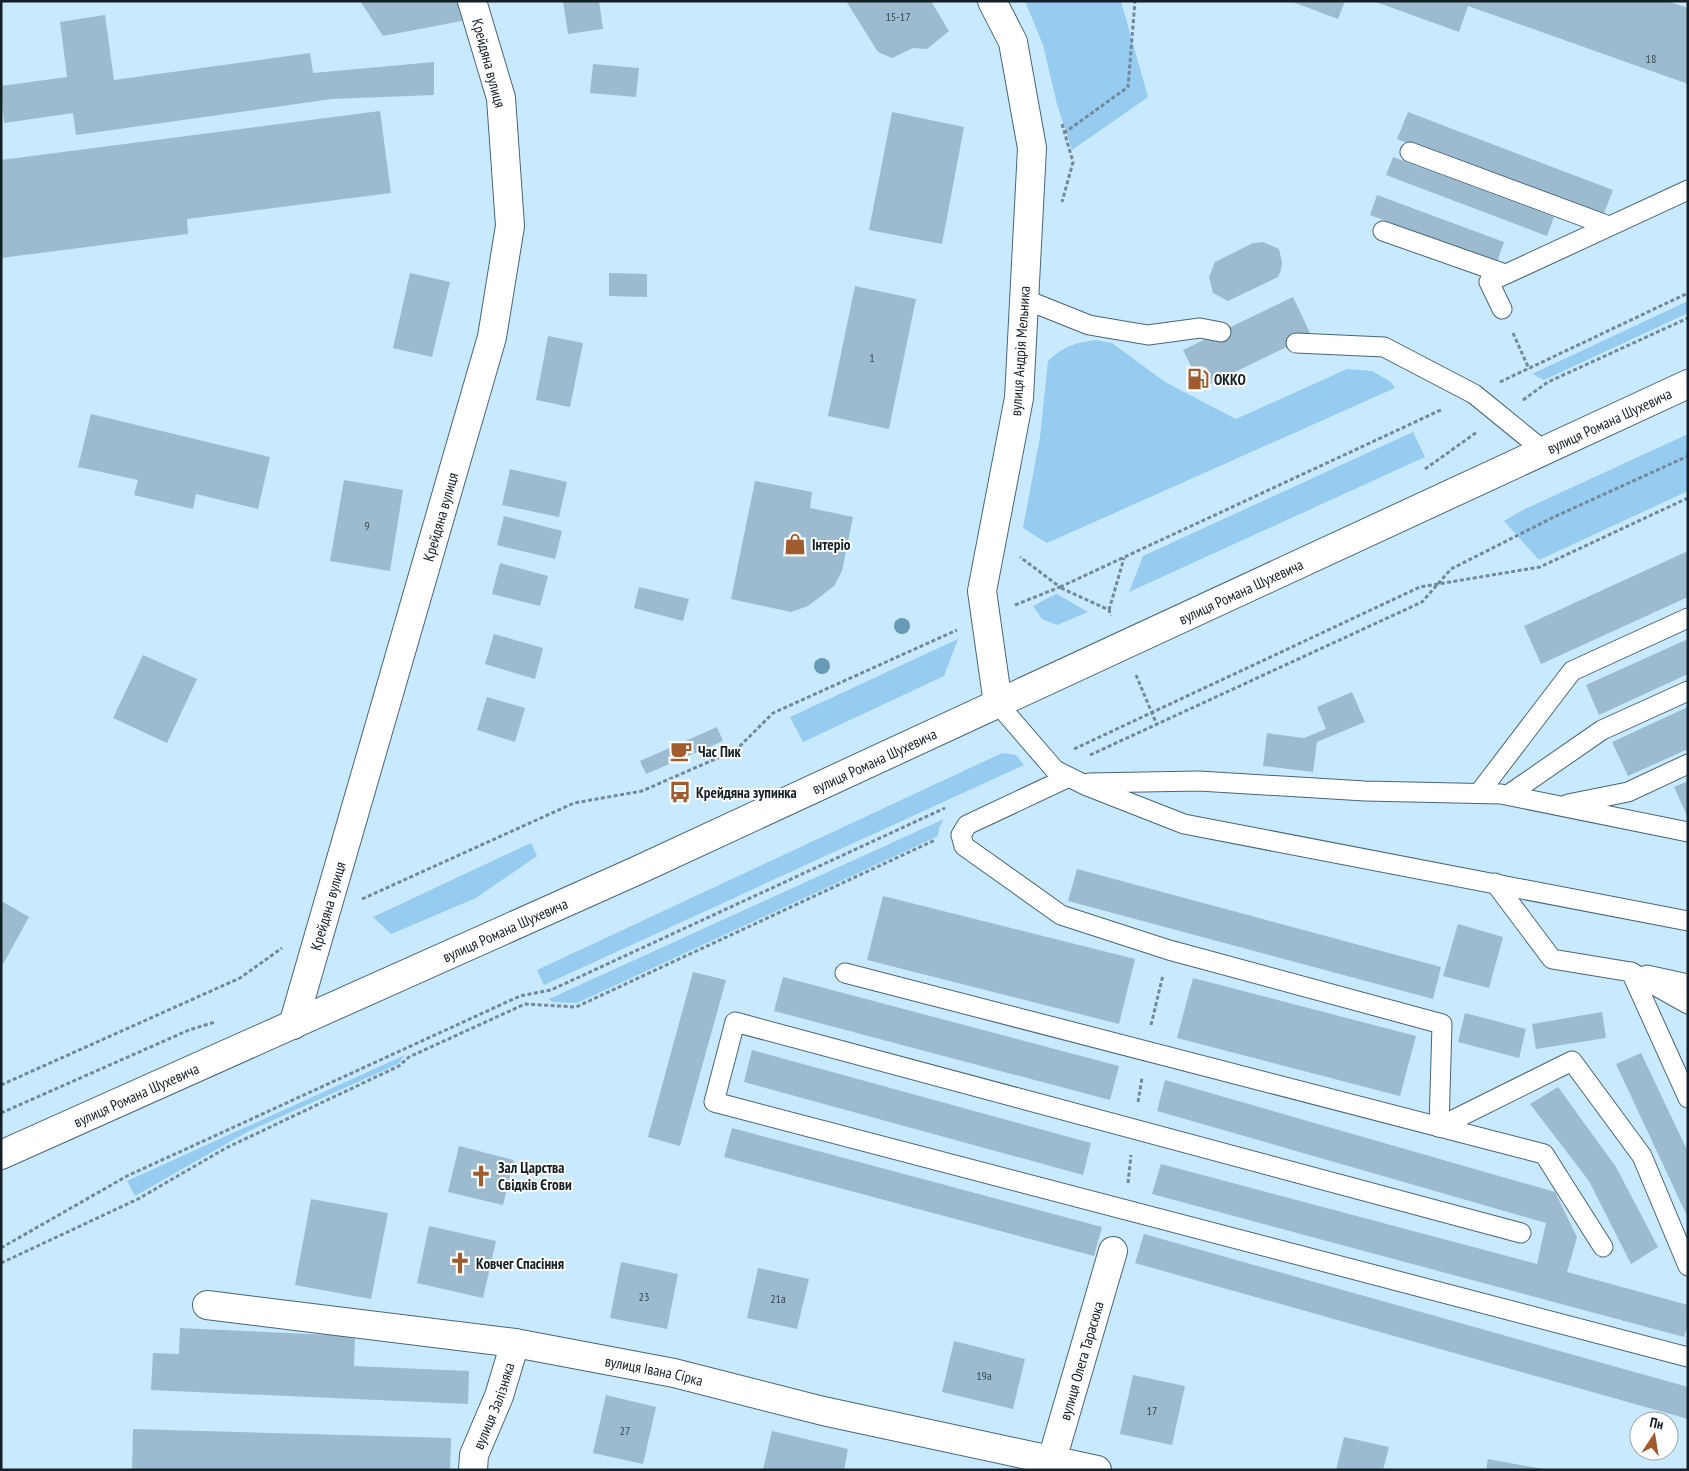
<svg xmlns="http://www.w3.org/2000/svg" width="1689" height="1471" viewBox="0 0 1689 1471" font-family="'PT Sans Narrow',sans-serif">
<rect width="100%" height="100%" fill="#c9e9ff"/>
<g fill="#96ccef">
<polygon points="1025,1 1121,1 1148,97 1072,150 1057,104 1043,45"/>
<polygon points="1688,301 1688,313 1544,380 1532,374"/>
<path d="M1096,340L1112,343L1165,382L1236,419L1347,369L1372,371L1391,382L1395,388L1047,543L1023,528L1040,437L1048,361C1062,347 1077,342 1096,340Z"/>
<polygon points="1413,432 1425,457 1129,592 1143,556"/>
<polygon points="1688,434 1688,491 1539,560 1504,521 1521,511"/>
<polygon points="1056,594 1057,594 1088,612 1057,625 1042,619 1033,606"/>
<polygon points="958,639 944,676 803,742 790,717"/>
<polygon points="1002,753 1016,755 1024,765 544,985 537,970"/>
<polygon points="944,819 939,828 938,836 577,1003 552,1002 549,999"/>
<polygon points="531,843 537,856 476,898 391,934 373,917"/>
<polygon points="405,1055 398,1064 247,1132 135,1196 127,1181"/>
</g>
<g fill="#9cbbcf">
<polygon points="360,1 460,1 472,19 383,36"/>
<polygon points="563,1 599,1 603,29 568,34"/>
<polygon points="846,1 931,1 949,31 927,49 913,48 892,58 878,52"/>
<polygon points="1290,1 1345,1 1338,19"/>
<polygon points="1373,1 1667,1 1688,8 1688,84 1468,6 1459,32"/>
<polygon points="105,15 114,80 310,53 313,73 434,62 434,95 332,99 76,135 73,113 4,123 1,86 67,77 60,22"/>
<polygon points="593,64 639,68 636,97 590,93"/>
<polygon points="380,111 391,193 187,219 188,234 1,258 1,160"/>
<polygon points="892,112 964,127 942,244 869,230"/>
<polygon points="1408,112 1613,190 1603,216 1397,139"/>
<polygon points="1393,157 1554,217 1547,236 1386,175"/>
<polygon points="1377,195 1504,242 1497,262 1370,215"/>
<polygon points="1263,242 1279,249 1282,262 1281,270 1278,277 1228,301 1213,293 1209,277 1215,262 1253,243"/>
<polygon points="410,273 450,282 432,357 393,348"/>
<polygon points="609,273 647,274 647,297 609,296"/>
<polygon points="855,286 916,299 889,429 828,416"/>
<polygon points="1293,297 1311,335 1202,388 1183,350"/>
<polygon points="548,336 583,343 570,407 536,400"/>
<polygon points="91,414 270,457 258,509 196,494 193,509 134,495 138,480 78,467"/>
<polygon points="510,469 567,482 559,517 502,505"/>
<polygon points="344,480 403,490 390,571 330,561"/>
<polygon points="755,481 812,492 810,508 853,517 842,571 834,586 808,606 791,612 731,599"/>
<polygon points="504,516 562,531 555,559 497,545"/>
<polygon points="1688,551 1688,597 1541,664 1524,626"/>
<polygon points="500,563 548,576 540,606 492,594"/>
<polygon points="639,587 689,599 683,621 634,608"/>
<polygon points="494,634 543,648 535,679 485,664"/>
<polygon points="1688,639 1688,674 1599,715 1586,685"/>
<polygon points="143,655 197,679 167,743 113,718"/>
<polygon points="1352,692 1365,722 1317,742 1313,772 1263,766 1267,733 1304,738 1326,729 1317,707"/>
<polygon points="487,697 525,708 515,742 477,730"/>
<polygon points="1688,707 1688,749 1628,776 1612,742"/>
<polygon points="717,727 723,741 646,774 640,761"/>
<polygon points="1688,781 1688,818 1674,787"/>
<polygon points="1077,869 1441,967 1433,999 1068,901"/>
<polygon points="883,896 1135,959 1119,1024 867,960"/>
<polygon points="1,901 29,917 3,964 1,963"/>
<polygon points="1458,924 1503,937 1489,988 1443,976"/>
<polygon points="693,972 726,980 680,1146 648,1137"/>
<polygon points="783,977 1119,1066 1110,1100 774,1011"/>
<polygon points="1193,978 1416,1036 1400,1096 1177,1038"/>
<polygon points="1602,1012 1606,1038 1536,1049 1532,1024"/>
<polygon points="1465,1013 1526,1029 1519,1058 1458,1042"/>
<polygon points="752,1050 1091,1143 1083,1175 744,1082"/>
<polygon points="1641,1053 1688,1152 1688,1218 1616,1064"/>
<polygon points="1165,1080 1555,1192 1577,1237 1567,1272 1688,1305 1688,1324 1684,1337 1152,1194 1161,1164 1537,1264 1546,1223 1157,1111"/>
<polygon points="1558,1087 1616,1167 1658,1247 1631,1264 1589,1181 1530,1104"/>
<polygon points="732,1128 1102,1227 1094,1256 724,1157"/>
<polygon points="459,1146 514,1160 503,1205 448,1192"/>
<polygon points="311,1199 388,1213 371,1299 295,1285"/>
<polygon points="429,1226 496,1241 483,1298 417,1283"/>
<polygon points="1144,1234 1688,1387 1688,1419 1135,1263"/>
<polygon points="621,1262 678,1274 667,1329 610,1318"/>
<polygon points="758,1268 809,1279 797,1329 747,1318"/>
<polygon points="180,1328 355,1336 354,1366 469,1371 468,1404 151,1390 153,1353 179,1354"/>
<polygon points="954,1341 1025,1359 1013,1409 942,1392"/>
<polygon points="1133,1375 1185,1386 1172,1445 1120,1434"/>
<polygon points="606,1395 656,1407 643,1464 593,1453"/>
<polygon points="133,1429 451,1438 450,1470 132,1470"/>
<polygon points="772,1431 848,1449 844,1470 763,1470"/>
<polygon points="1344,1437 1389,1447 1383,1470 1336,1470"/>
<polygon points="1488,1459 1543,1469 1543,1470 1486,1470"/>
</g>
<g fill="none" stroke-linecap="round" stroke-linejoin="round">
<g stroke="#496578" stroke-width="21">
<g id="lane">
<polyline points="1410,152 1609,226"/>
<polyline points="1383,231 1505,274"/>
<polyline points="1024,299 1089,325 1148,335 1200,328 1221,332"/>
<polyline points="1502,309 1489,282 1688,190"/>
<polyline points="1296,343 1384,347 1474,394 1544,451"/>
<polyline points="998,704 1055,770 1087,786 1184,824 1688,921"/>
<polyline points="1067,778 967,825 961,835 964,846 1061,915 1169,950 1442,1024 1439,1127"/>
<polyline points="1089,783 1199,781 1365,791 1501,794 1688,832"/>
<polyline points="1479,793 1572,671 1688,618"/>
<polyline points="1508,795 1602,730 1688,691"/>
<polyline points="1568,804 1628,792 1688,764"/>
<polyline points="1495,883 1552,959 1631,972 1688,1098"/>
<polyline points="1631,972 1688,1004"/>
<polyline points="845,973 1544,1154 1603,1247"/>
<polyline points="1647,975 1688,984"/>
<polyline points="1439,1127 1572,1061 1642,1156 1688,1266"/>
<polyline points="1521,1233 735,1022 714,1102 1688,1357"/>
</g>
</g>
<g stroke="#496578" stroke-width="30">
<g id="street">
<path id="s1" d="M293,1025L492,337L510,226L501,98L472,1"/>
<path id="s2" d="M207,1305L515,1343L674,1373L823,1411L1097,1470"/>
<path id="s3" d="M473,1470L474,1455L499,1396L515,1343"/>
<path id="s4" d="M1049,1470L1113,1251"/>
</g>
</g>
<g stroke="#496578" stroke-width="30">
<g id="secondary">
<polyline points="992,1 1013,42 1032,148 1019,398 982,591 998,704"/>
<path id="s5" d="M1,1155L636,871L1688,384"/>
</g>
</g>
<g stroke="#738998" stroke-width="3" stroke-dasharray="4 2.5" stroke-linecap="butt">
<polyline points="1062,124 1073,162 1062,202"/>
<polyline points="1064,133 1128,87 1135,1"/>
<polyline points="1513,333 1529,369"/>
<polyline points="1500,382 1688,293"/>
<polyline points="1523,400 1548,382 1688,318"/>
<polyline points="1425,469 1477,432"/>
<polyline points="1060,587 1443,409"/>
<polyline points="1061,588 1109,610 1111,616"/>
<polyline points="1015,605 1060,587 1020,557"/>
<polyline points="1109,610 1124,558"/>
<polyline points="1136,675 1157,725"/>
<polyline points="1074,749 1420,587 1540,567 1688,498"/>
<polyline points="1090,755 1422,602 1451,569 1554,517 1688,456"/>
<polyline points="362,899 574,803 642,791 736,750 773,713 957,630"/>
<polyline points="1151,1025 1163,975"/>
<polyline points="1,1085 240,978 282,948"/>
<polyline points="1138,1102 1142,1078"/>
<polyline points="1,1113 189,1030 215,1022"/>
<polyline points="1128,1183 1131,1155"/>
<polyline points="1,1248 127,1176 520,996 551,990 945,808"/>
<polyline points="1,1263 138,1199 226,1148 399,1066 409,1057 525,1004 576,1007 935,840"/>
</g>
<use href="#lane" stroke="#fff" stroke-width="19"/>
<use href="#street" stroke="#fff" stroke-width="28"/>
<use href="#secondary" stroke="#fff" stroke-width="28"/>
</g>
<g fill="#679ab6">
<circle cx="902" cy="626" r="8"/>
<circle cx="822" cy="666" r="8"/>
</g>
<defs>
<g id="fuel-bare" transform="scale(1.725)"><path d="M-5.5-6h7V0h2V4h1.3V-2.5L3-4.5l.8-.8L6-3V5H2.5V1h-1V6h-7ZM-4.2-4.7v3.2H.2V-4.7Z" fill="#a05c2e" stroke="#fff" stroke-width="2.5" paint-order="stroke"/></g>
<g id="shop-bare" transform="scale(1.725)"><path d="M-5-2.5h2.3a2.7 3.5 0 0 1 5.4 0H5L5.5 6h-11ZM-1.5-2.5h3a1.5 2.3 0 0 0-3 0Z" fill="#a05c2e" stroke="#fff" stroke-width="2.5" paint-order="stroke"/></g>
<g id="cafe-bare" transform="scale(1.725)"><path d="M-5.5-4.5H6V0H3Q3 3.5 0 3.5H-2.5Q-5.5 3.5-5.5 0ZM3-3.2v2h1.7v-2ZM-6 4.5H4V6H-6Z" fill="#a05c2e" stroke="#fff" stroke-width="2.5" paint-order="stroke"/></g>
<g id="bus-bare" transform="scale(1.725)"><path d="M-5-6H5V4H4V6H2V4H-2V6H-4V4H-5ZM-3.5-4V0h7V-4ZM-3.5 1.2v1.5H-2V1.2ZM2 1.2v1.5H3.5V1.2Z" fill="#a05c2e" stroke="#fff" stroke-width="2.5" paint-order="stroke"/></g>
<g id="church-bare" transform="scale(1.725)"><path d="M-1.2-6h2.4v3.5h3.3v2.4h-3.3V6h-2.4V-.1h-3.3v-2.4h3.3Z" fill="#a05c2e" stroke="#fff" stroke-width="2.5" paint-order="stroke"/></g>
</defs>
<g fill-rule="evenodd">
<use href="#fuel-bare" x="1198" y="379"/>
<use href="#shop-bare" x="795" y="544"/>
<use href="#cafe-bare" x="681" y="751"/>
<use href="#bus-bare" x="680" y="792"/>
<use href="#church-bare" x="481" y="1176"/>
<use href="#church-bare" x="460" y="1263"/>
</g>
<g text-anchor="middle" dominant-baseline="central" stroke-width="4" stroke-linejoin="round" paint-order="stroke">
<g font-size="12" fill="#364752">
<text x="898" y="16">15-17</text>
<text x="1651" y="58">18</text>
<text x="872" y="357">1</text>
<text x="367" y="525">9</text>
<text x="644" y="1296">23</text>
<text x="778" y="1298">21а</text>
<text x="984" y="1375">19а</text>
<text x="1152" y="1410">17</text>
<text x="625" y="1430">27</text>
</g>
<g font-size="15" fill="#142028" stroke="#fff">
<text transform="translate(489 63) rotate(75)">Крейдяна вулиця</text>
<text transform="translate(1020 351) rotate(-86)">вулиця Андрія Мельника</text>
<text stroke="none"><textPath href="#s5" startOffset="1768">вулиця Романа Шухевича</textPath></text>
<text stroke="none"><textPath href="#s1" startOffset="529">Крейдяна вулиця</textPath></text>
<text stroke="none"><textPath href="#s5" startOffset="1362">вулиця Романа Шухевича</textPath></text>
<text stroke="none"><textPath href="#s5" startOffset="958">вулиця Романа Шухевича</textPath></text>
<text stroke="none"><textPath href="#s1" startOffset="124">Крейдяна вулиця</textPath></text>
<text stroke="none"><textPath href="#s5" startOffset="552">вулиця Романа Шухевича</textPath></text>
<text stroke="none"><textPath href="#s5" startOffset="148">вулиця Романа Шухевича</textPath></text>
<text stroke="none"><textPath href="#s4" startOffset="114">вулиця Олега Тарасюка</textPath></text>
<text stroke="none"><textPath href="#s2" startOffset="452">вулиця Івана Сірка</textPath></text>
<text stroke="none"><textPath href="#s3" startOffset="68">вулиця Залізняка</textPath></text>
</g>
<g font-size="15" font-weight="bold" fill="#142028" stroke="#fff" text-anchor="start">
<text x="1214" y="379">ОККО</text>
<text x="812" y="544">Інтеріо</text>
<text x="698" y="751">Час Пик</text>
<text x="696" y="792">Крейдяна зупинка</text>
<text x="498" y="1167">Зал Царства<tspan x="498" dy="17">Свідків Єгови</tspan></text>
<text x="476" y="1263">Ковчег Спасіння</text>
</g>
</g>
<rect width="1689" height="1471" fill="none" stroke="#142028" stroke-width="5"/>
<g transform="translate(1654 1436) rotate(12)"><circle r="24" fill="#ffffff" stroke="#a1a6a9"/>
<path d="M0-4L9 19L0 12L-9 19Z" fill="#a05c2e"/>
<text y="-8" font-size="14" font-weight="bold" text-anchor="middle" fill="#142028">Пн</text>
</g>
</svg>
